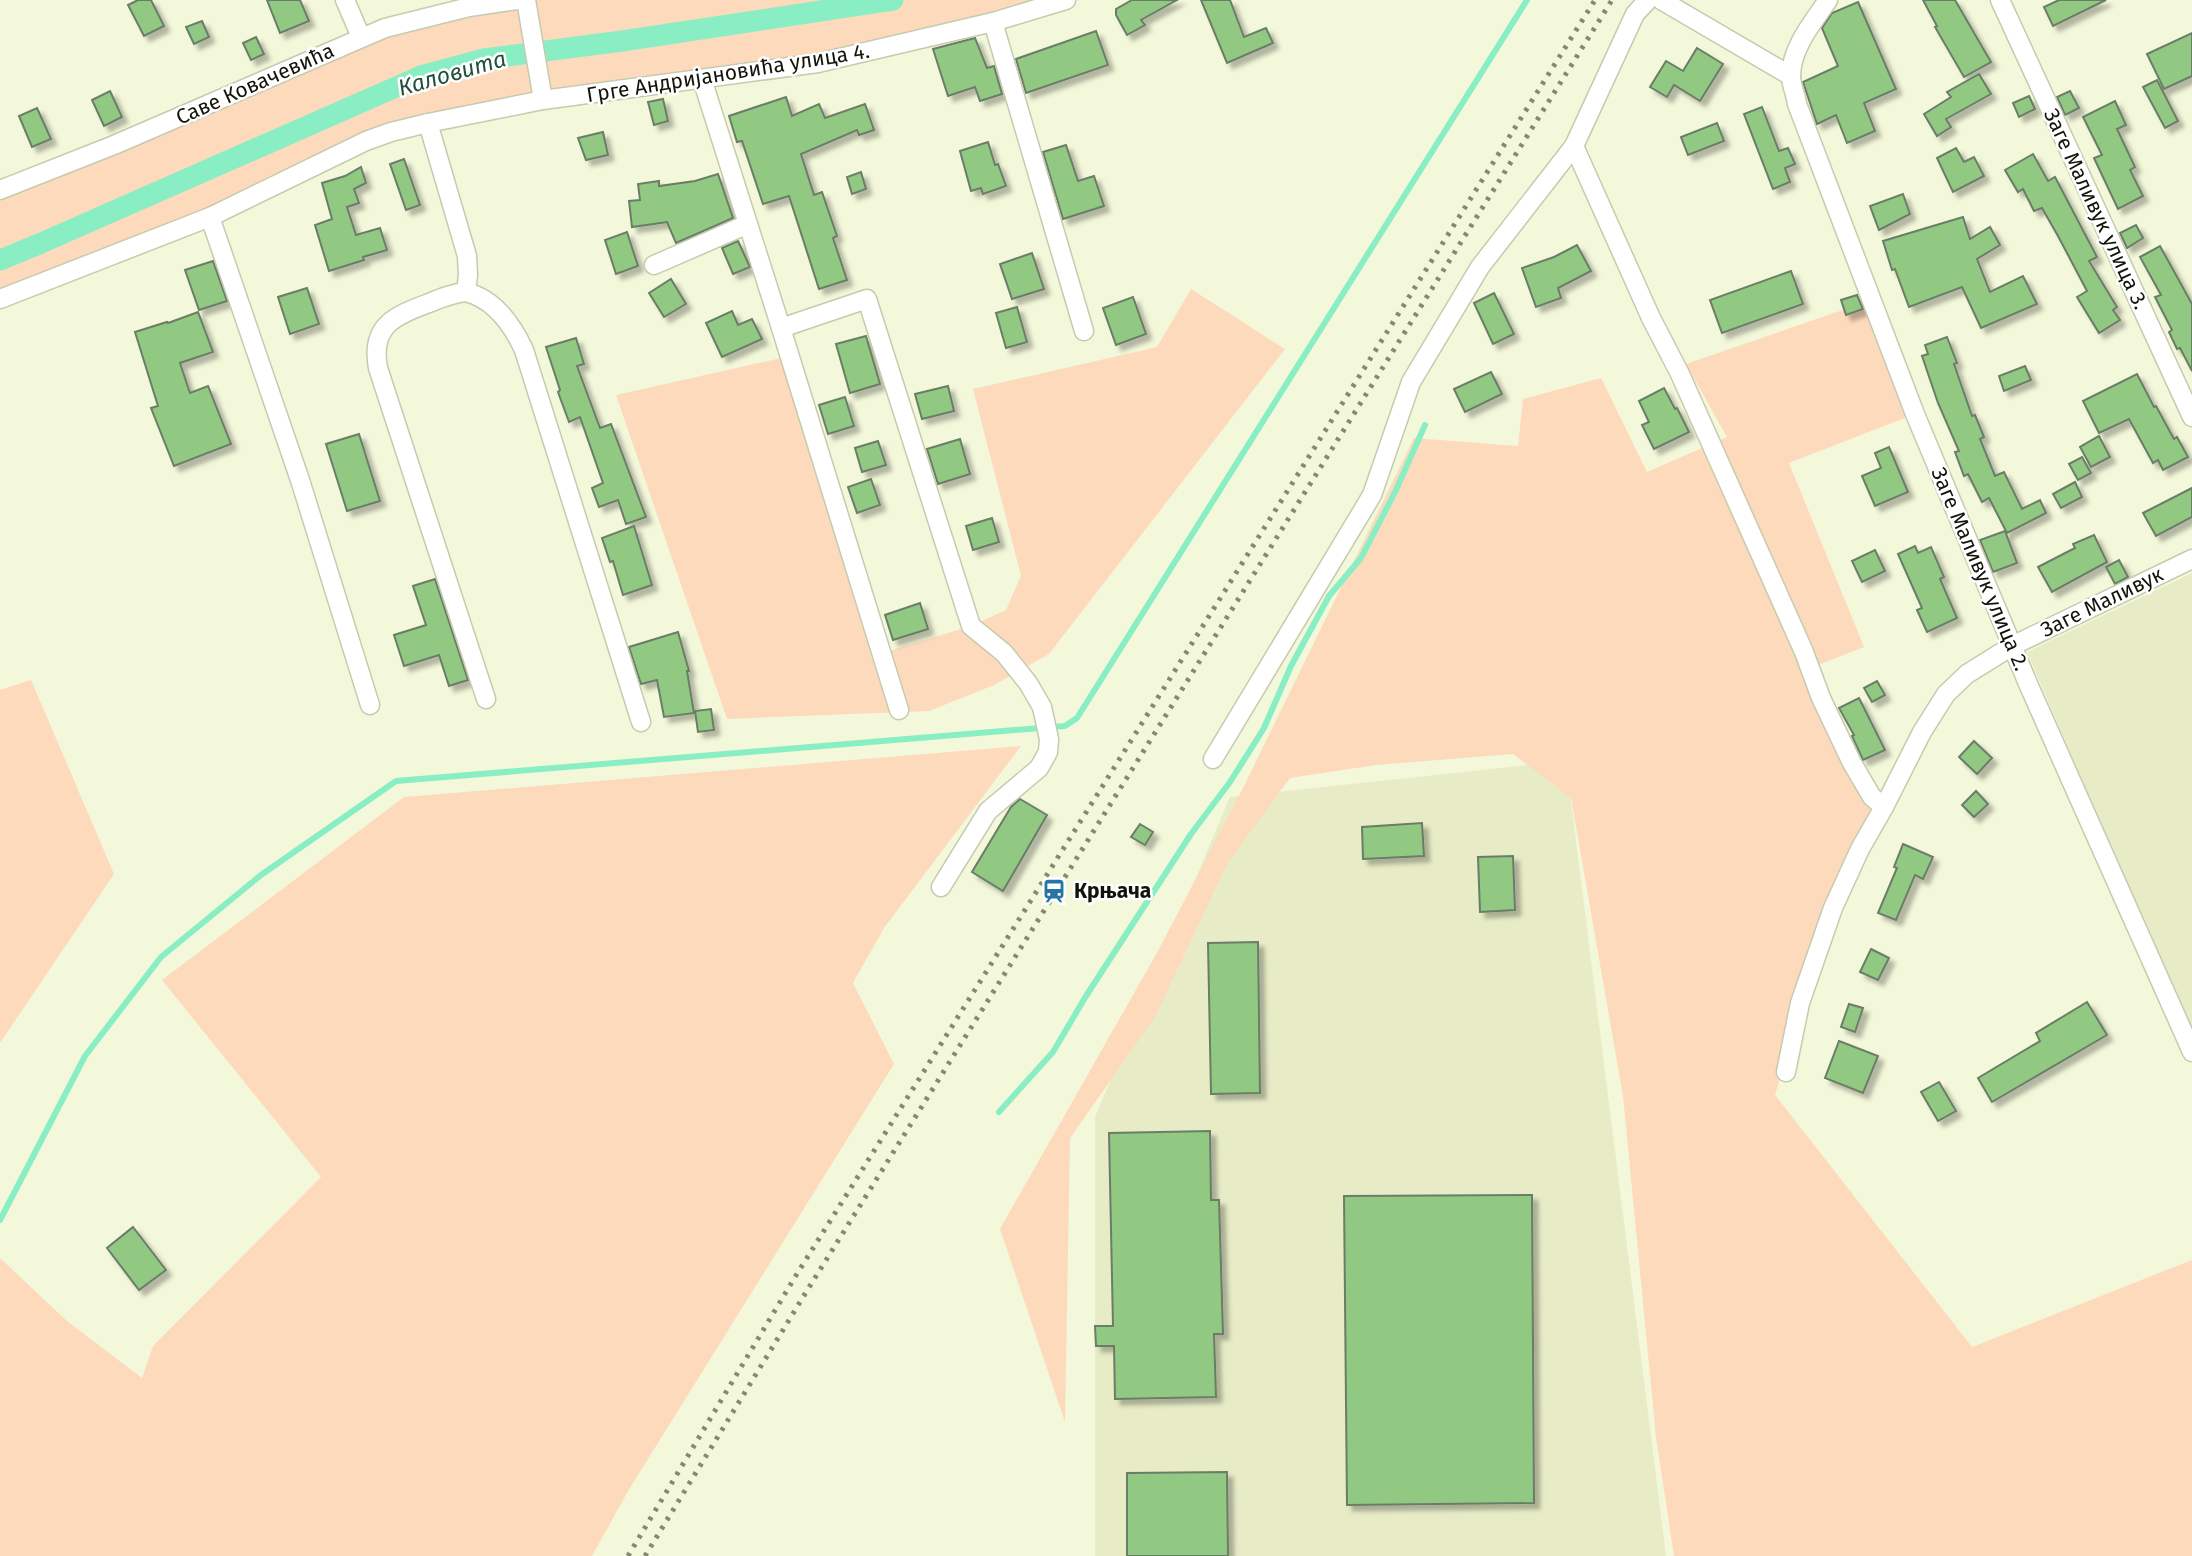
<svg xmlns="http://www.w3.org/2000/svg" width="2192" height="1556" viewBox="0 0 2192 1556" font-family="'Fira Sans',sans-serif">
<defs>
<filter id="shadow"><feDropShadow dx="5.5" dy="5.5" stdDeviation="2" flood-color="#0004"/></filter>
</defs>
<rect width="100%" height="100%" fill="#f4f8da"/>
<g fill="#e7ecc7">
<polygon points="2192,573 2192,1036 2027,652"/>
<polygon points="1566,761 1666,1556 1095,1556 1095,1117 1230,797"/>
</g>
<g fill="#fddabc">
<polygon points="524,0 1066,0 856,56 428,123 0,299 0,190 361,37"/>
<polygon points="1191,289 1285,349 1049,654 994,685 929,711 727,719 616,395 790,356 882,653 971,626 1006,610 1021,576 973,389 1157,347"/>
<polygon points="1872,300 1915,414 1789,463 1864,647 1810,668 1884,807 1833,908 1775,1095 1972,1347 2192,1260 2192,1556 1674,1556 1656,1437 1623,1096 1571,798 1513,754 1376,765 1290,778 1227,864 1155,1017 1070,1138 1065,1422 1000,1229 1158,951 1242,790 1414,438 1518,446 1523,399 1601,378 1647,472 1727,437 1686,364"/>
<polygon points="31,680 114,874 0,1043 0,690"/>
<polygon points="1021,746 884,928 853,983 894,1064 628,1491 592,1556 0,1556 0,1258 67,1321 142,1378 153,1346 321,1177 162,980 404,797"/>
</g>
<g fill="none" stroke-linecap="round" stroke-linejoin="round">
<g stroke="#89eec4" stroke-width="6">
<polyline points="999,1112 1053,1052 1086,996 1191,834 1230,782 1264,728 1291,666 1329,596 1361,558 1395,492 1425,425"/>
<polyline points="0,1220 85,1056 161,957 261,875 396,781 1065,726 1077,718 1527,0"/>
</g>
<polyline stroke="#89eec4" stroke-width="21" points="0,260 39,244 421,76 484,59 622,41 893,0"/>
</g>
<g fill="#91c983" stroke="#6b7d67" stroke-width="2" filter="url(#shadow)">
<polygon points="138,0 151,0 164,26 144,36 128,5"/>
<polygon points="267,0 300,0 309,21 280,33"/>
<polygon points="1132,0 1177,0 1141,20 1145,25 1127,35 1116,15 1116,9"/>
<polygon points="1201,0 1230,0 1244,37 1266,28 1273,43 1227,63"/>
<polygon points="1923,0 1955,0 1991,62 1964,77 1935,27 1937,26"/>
<polygon points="2059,0 2106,0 2053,26 2044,7"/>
<polygon points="1858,2 1896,89 1864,103 1875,131 1847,143 1836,115 1817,124 1803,82 1838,66 1822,28 1832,13"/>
<polygon points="202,21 209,37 194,44 186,27"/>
<polygon points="1096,31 1108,65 1026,93 1016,59"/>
<polygon points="2192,33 2192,76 2164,89 2147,54"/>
<polygon points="256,37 264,54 251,60 243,43"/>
<polygon points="975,38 987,68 994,66 1002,94 980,101 975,87 948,96 933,49"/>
<polygon points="1697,48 1723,64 1700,101 1674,85 1667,97 1650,87 1666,61 1683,71"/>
<polygon points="1979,74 1991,94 1946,119 1951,127 1937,136 1924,114 1951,97 1947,92"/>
<polygon points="2157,80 2178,121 2165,128 2143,87"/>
<polygon points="110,91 122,117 104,126 92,100"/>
<polygon points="2070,91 2079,108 2065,115 2057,97"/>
<polygon points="2029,96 2035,109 2019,117 2013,103"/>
<polygon points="786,97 792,116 819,104 825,118 865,104 874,130 859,135 857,130 801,154 814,195 822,192 837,236 833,238 847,280 819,289 789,196 763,204 742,141 737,142 729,116"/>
<polygon points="663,99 668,121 654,125 648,102"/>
<polygon points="2115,101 2126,125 2117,129 2135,167 2130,170 2143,196 2118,209 2094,158 2102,155 2083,117"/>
<polygon points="1762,107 1779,151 1788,148 1795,164 1785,168 1790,182 1773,189 1744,114"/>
<polygon points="37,108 51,139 32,147 19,116"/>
<polygon points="1717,123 1724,141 1688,155 1681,137"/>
<polygon points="603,132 608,155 586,160 578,138"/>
<polygon points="988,142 995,165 998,164 1006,186 983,194 981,188 971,191 960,151"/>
<polygon points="1066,145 1078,181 1094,176 1104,206 1063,219 1043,152"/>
<polygon points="1956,148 1964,162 1974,157 1984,176 1953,192 1937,158"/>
<polygon points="2033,154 2048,181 2055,177 2097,257 2089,261 2117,307 2113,310 2120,320 2099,333 2077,297 2087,291 2058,236 2042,208 2034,211 2023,189 2018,192 2005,170"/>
<polygon points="404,159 420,205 406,210 390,164"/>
<polygon points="361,167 366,183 354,189 359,203 347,207 356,235 380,228 387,250 363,257 364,260 329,271 315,225 332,219 322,183 345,176"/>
<polygon points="861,172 866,189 852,194 847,177"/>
<polygon points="718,174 733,218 676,243 667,222 632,227 629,201 640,200 638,184 659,181 659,186 695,181"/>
<polygon points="1903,194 1910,214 1879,230 1870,206"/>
<polygon points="1963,217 1970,239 1990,227 2000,245 1977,259 1990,292 2023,276 2037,304 1981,328 1962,287 1909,307 1895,269 1892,270 1883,241"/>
<polygon points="2136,225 2143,238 2127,248 2120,233"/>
<polygon points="627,232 638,266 616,274 605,240"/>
<polygon points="738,241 750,267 733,274 722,248"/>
<polygon points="1577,245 1591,271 1558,288 1561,298 1536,307 1522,268 1554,257"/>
<polygon points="2160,246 2192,304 2192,371 2180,348 2177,349 2169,332 2172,330 2155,297 2161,295 2140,257"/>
<polygon points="1032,253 1044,289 1012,299 1000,264"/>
<polygon points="213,261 227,301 199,310 185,270"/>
<polygon points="1791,271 1803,304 1722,333 1710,300"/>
<polygon points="671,279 686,304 664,317 649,293"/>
<polygon points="307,288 319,324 290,334 278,297"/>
<polygon points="1494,293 1514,334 1493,344 1474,303"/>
<polygon points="1857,295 1863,309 1846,315 1841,300"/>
<polygon points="1133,297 1146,334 1116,345 1103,308"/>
<polygon points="1017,307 1027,342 1006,348 996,313"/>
<polygon points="732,311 738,325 752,319 762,339 722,357 706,323"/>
<polygon points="198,312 213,352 180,363 190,393 208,386 231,444 174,466 151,408 158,406 135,332 167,322 168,323"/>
<polygon points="866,336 880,384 850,393 836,344"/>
<polygon points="1947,337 1957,363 1954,364 1972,416 1975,415 1984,437 1980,439 1995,476 2004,472 2022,509 2040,500 2046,513 2007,533 1989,498 1982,502 1968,474 1964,476 1955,452 1959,451 1938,403 1922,356 1928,354 1925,345"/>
<polygon points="576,338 584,364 577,366 600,428 611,424 646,517 626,524 618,500 599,507 592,488 603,483 580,417 569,422 558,392 560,390 546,347"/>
<polygon points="2025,366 2031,380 2004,391 1999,376"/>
<polygon points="1491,372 1502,394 1465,412 1454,389"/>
<polygon points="2137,374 2154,407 2156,406 2174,439 2177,437 2188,457 2163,470 2158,460 2153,463 2129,419 2099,433 2083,401"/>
<polygon points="948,386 954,411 922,419 915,394"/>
<polygon points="1664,388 1675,409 1677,408 1689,432 1654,449 1642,425 1649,422 1639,401"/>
<polygon points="845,397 854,426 828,434 819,405"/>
<polygon points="359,434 380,501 347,511 326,444"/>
<polygon points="2099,436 2110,457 2091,467 2080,447"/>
<polygon points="960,439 970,474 938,484 927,449"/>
<polygon points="878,441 886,465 862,472 855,448"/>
<polygon points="1889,447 1908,492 1875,506 1862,476 1881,468 1875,453"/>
<polygon points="2082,457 2091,473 2078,480 2069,464"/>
<polygon points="871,479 880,505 857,513 848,487"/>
<polygon points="2075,482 2082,497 2061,508 2053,494"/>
<polygon points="2192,488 2192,517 2156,536 2143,513"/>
<polygon points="992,518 999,542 973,550 966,526"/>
<polygon points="634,526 652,585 623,595 613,561 610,562 602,538"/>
<polygon points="2005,531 2017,563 1993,572 1980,540"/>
<polygon points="2094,535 2107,562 2052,592 2038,567 2075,548 2073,544"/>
<polygon points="1915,546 1918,553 1931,547 1944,577 1940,579 1957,618 1927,632 1917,610 1922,608 1898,554"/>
<polygon points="1875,550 1885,571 1862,582 1852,561"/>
<polygon points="2119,560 2128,577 2115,584 2106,567"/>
<polygon points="435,579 468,680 449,686 439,655 404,666 394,635 426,625 413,586"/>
<polygon points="920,603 928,629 893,640 885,615"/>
<polygon points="678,632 689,671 687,671 694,713 664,717 657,680 641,684 629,647"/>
<polygon points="1877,681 1885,695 1872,702 1864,688"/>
<polygon points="1859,698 1885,750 1863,760 1852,736 1854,735 1839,708"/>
<polygon points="711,709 714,730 698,732 695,711"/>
<polygon points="1974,741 1992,758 1977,774 1959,757"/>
<polygon points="1976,791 1988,804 1974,817 1962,805"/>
<polygon points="1020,799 1047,815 1003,891 972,872 1011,807"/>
<polygon points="1422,823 1424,856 1363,859 1362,827"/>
<polygon points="1140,824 1153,832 1145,845 1131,837"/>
<polygon points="1903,844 1933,857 1923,879 1915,875 1896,920 1878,913 1897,868 1894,867"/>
<polygon points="1513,856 1515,910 1480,912 1478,857"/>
<polygon points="1258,942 1260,1093 1211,1094 1208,943"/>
<polygon points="1871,949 1889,958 1878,980 1860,972"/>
<polygon points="2087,1002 2107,1035 1992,1102 1978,1078 2040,1041 2036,1033"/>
<polygon points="1849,1004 1863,1008 1855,1032 1841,1027"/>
<polygon points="1839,1041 1878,1056 1863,1093 1825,1078"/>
<polygon points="1939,1082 1956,1111 1938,1121 1921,1092"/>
<polygon points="1210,1131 1211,1200 1219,1200 1223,1334 1214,1334 1216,1397 1115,1399 1114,1346 1096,1346 1095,1326 1113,1326 1109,1133"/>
<polygon points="1532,1195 1534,1503 1347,1505 1344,1196"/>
<polygon points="133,1227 166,1270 139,1290 107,1248"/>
<polygon points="1227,1472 1228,1556 1127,1556 1127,1473"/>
</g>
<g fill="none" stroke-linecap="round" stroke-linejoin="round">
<g stroke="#c6cbae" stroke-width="21">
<g id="minor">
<polyline points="345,0 361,37"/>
<polyline points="526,0 543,100"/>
<polyline points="1661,0 1791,76"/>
<path d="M1828,0C1813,22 1791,48 1791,76C1791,85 1796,95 1797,104L1915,414L2029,686L2192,1052"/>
<polyline points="2000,0 2192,417"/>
<polyline points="993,22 1084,331"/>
<polyline points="702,79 781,328 899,710"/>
<path d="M428,123L467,256L468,275L466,292C453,293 441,298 429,303C395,316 370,325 378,368L486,699"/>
<polyline points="1574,146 1651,318 1680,374 1804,652 1821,698 1852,763 1872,797 1884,807"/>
<polyline points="0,190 114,145 385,28 469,7 517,0"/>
<polyline points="210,217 300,480 370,705"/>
<polyline points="654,265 748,224"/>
<path d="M466,292C494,299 512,324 524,350L641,722"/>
<polyline points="0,299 210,217 366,141 391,132 428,123 543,100 818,63 993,22 1066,0"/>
<polyline points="781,328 867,299 971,626 1004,653 1028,683 1042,707 1049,739 1048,752 1039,768 988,811 941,887"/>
<polyline points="1213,759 1372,495 1411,382 1480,267 1574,146 1635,14 1648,0"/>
<polyline points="1786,1072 1800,1003 1833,908 1860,849 1884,807 1922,732 1946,694 1967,674 2012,646 2192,559"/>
</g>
</g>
<use href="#minor" stroke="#fff" stroke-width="18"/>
<g stroke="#868874" stroke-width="5" stroke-dasharray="3.5 7" stroke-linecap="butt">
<polyline points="628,1556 795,1277 1595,0"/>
<polyline points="645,1556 808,1289 1612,0"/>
</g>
</g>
<defs>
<g id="station-bare" transform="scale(1.89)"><path d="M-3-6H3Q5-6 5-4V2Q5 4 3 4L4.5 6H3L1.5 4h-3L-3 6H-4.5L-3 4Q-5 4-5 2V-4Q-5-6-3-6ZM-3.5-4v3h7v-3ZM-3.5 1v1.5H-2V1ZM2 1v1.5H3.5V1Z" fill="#2675a7" stroke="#fff" stroke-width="2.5" paint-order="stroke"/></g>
</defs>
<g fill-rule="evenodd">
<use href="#station-bare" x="1054" y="891"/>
</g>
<g text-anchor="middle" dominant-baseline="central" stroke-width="5" stroke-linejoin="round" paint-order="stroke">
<g font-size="21" fill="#121309" stroke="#fff">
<text transform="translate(728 73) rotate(-9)">Грге Андријановића улица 4.</text>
<text transform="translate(255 84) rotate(-24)">Саве Ковачевића</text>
<text transform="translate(2096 209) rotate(65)">Заге Маливук улица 3.</text>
<text transform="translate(1980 569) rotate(67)">Заге Маливук улица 2.</text>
<text transform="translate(2102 602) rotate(-26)">Заге Маливук</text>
</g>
<g font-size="21" font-weight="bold" fill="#121309" stroke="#fff" text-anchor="start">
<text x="1074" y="891">Крњача</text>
</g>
<g font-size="23" font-style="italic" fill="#244f3e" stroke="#fff">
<text transform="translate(452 73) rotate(-16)">Каловита</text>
</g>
</g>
</svg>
